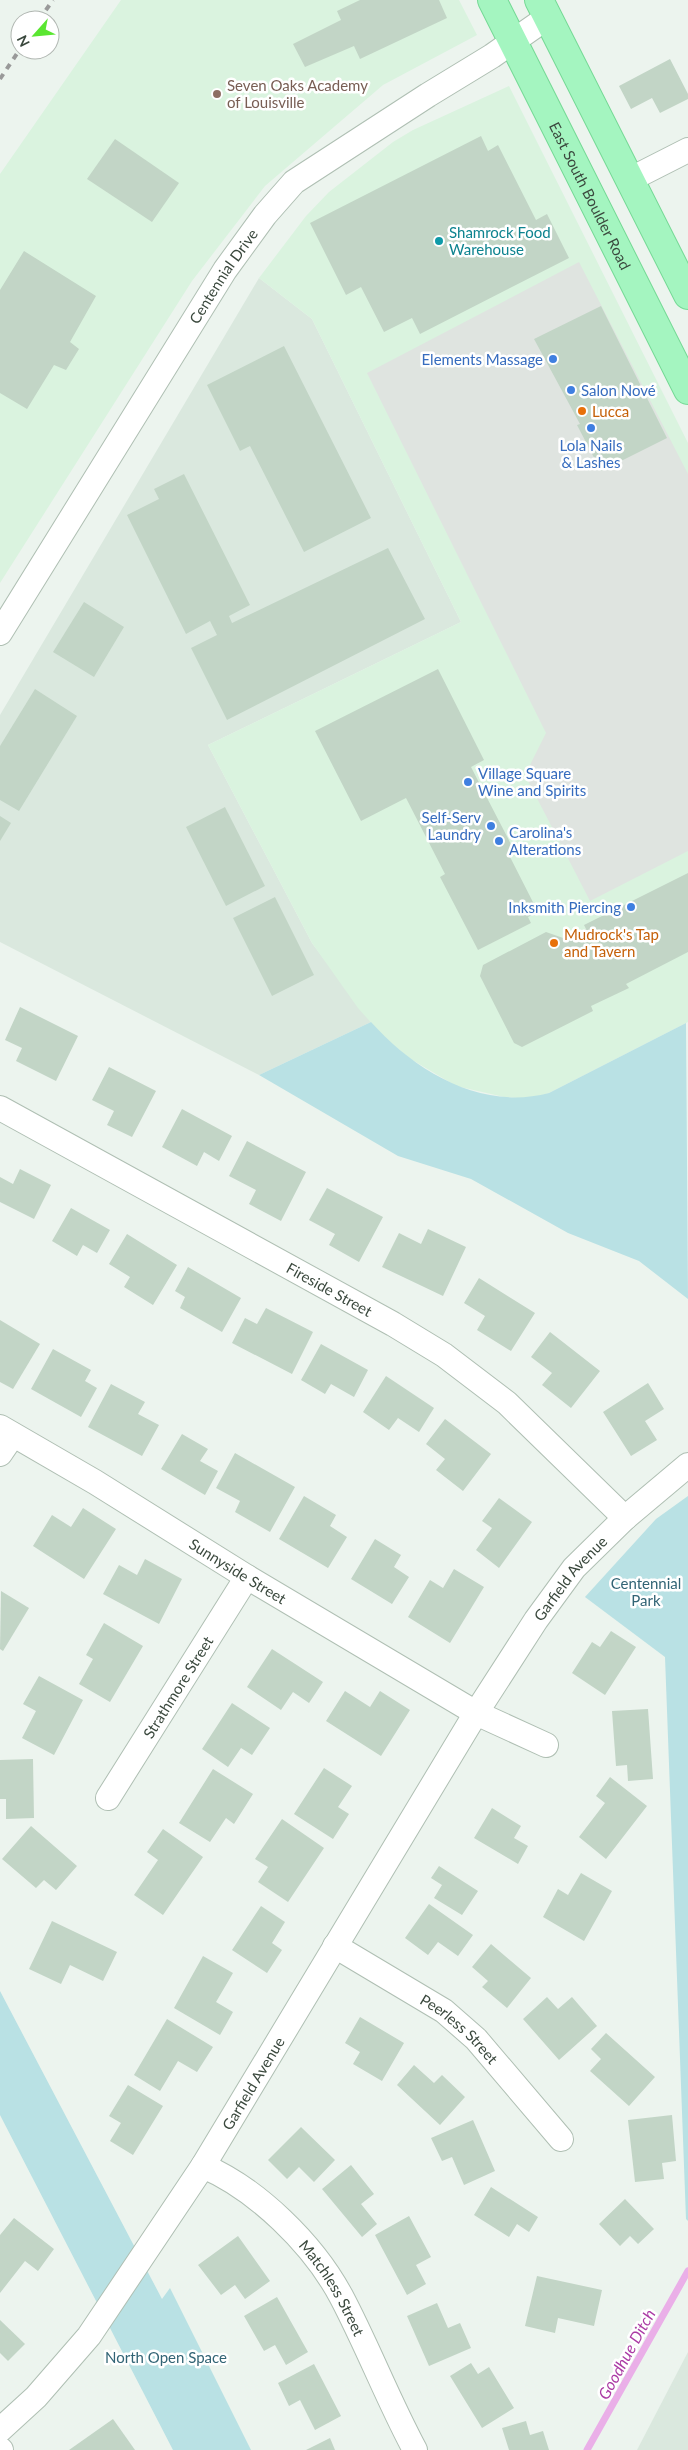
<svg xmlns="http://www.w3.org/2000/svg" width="688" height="2450" viewBox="0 0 688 2450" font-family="Lato,sans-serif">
<rect width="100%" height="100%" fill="#ecf4ee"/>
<g fill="#dae8de">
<polygon points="259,278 312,319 461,622 208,745 312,943 371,1022 259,1075 0,942 0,715"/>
<polygon points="688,2352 688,2450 637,2450"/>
</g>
<g fill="#daf3df">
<polygon points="121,0 459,0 477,35 383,85 265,186 192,281 0,583 0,174"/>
<polygon points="509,86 688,443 688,1022 549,1093 528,1099 504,1097 456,1086 409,1058 384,1037 358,1008 312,943 208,745 461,622 312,319 259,278 306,216 329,192 393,142 413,130"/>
</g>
<g fill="#b9e1e4">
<path d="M371,1022C415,1071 481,1111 549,1093L686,1023L688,1299L639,1261L568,1233L471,1179L398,1156L259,1075Z"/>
<polygon points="688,1496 688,2221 686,2219 665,1657 585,1597 656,1519"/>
<polygon points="0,1991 162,2299 170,2288 251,2450 173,2450 0,2115"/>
</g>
<polygon fill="#dfe4e0" points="579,262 688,474 688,851 590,901 525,775 546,733 367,373"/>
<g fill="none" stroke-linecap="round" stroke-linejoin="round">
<polyline stroke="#eaafe8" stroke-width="7" points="587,2450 688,2271"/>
</g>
<g fill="#c2d5c6">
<polygon points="360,0 439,0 447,18 360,59 354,46 305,67 293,44 341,20 337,11"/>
<polygon points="670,59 688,94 688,99 660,113 652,98 631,109 619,86"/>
<polygon points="481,136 488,151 498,145 536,220 547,214 569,258 420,334 412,318 384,332 361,287 346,295 310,223"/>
<polygon points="115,139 179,183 152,222 87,179"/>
<polygon points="24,251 96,296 70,342 79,349 66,370 54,365 27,409 0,393 0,290"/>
<polygon points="601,306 667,438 601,471 577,425 580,424 534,339"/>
<polygon points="284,346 371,518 304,552 250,446 240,451 207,385"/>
<polygon points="184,474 250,605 229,616 232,623 388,548 425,619 227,720 191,648 217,635 210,621 186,634 127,515 159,499 154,489"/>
<polygon points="84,602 124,627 94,677 53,652"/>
<polygon points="438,669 484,760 471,767 515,852 509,855 538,912 528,917 531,923 478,950 440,877 445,874 406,798 361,821 315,731"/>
<polygon points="35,689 77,716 19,811 0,800 0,746"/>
<polygon points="225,807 265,886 226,906 186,827"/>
<polygon points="0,816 11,823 0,841"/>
<polygon points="688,873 688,952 626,984 629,988 591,1006 593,1011 522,1047 514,1043 480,976 483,965 546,932 566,939 586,929 584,925"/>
<polygon points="275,897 314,975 272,996 233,918"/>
<polygon points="20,1007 78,1036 56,1081 16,1061 22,1048 5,1040"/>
<polygon points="109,1067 156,1091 132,1137 107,1125 114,1111 92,1100"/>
<polygon points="182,1109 232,1136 219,1161 204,1152 197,1166 162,1147"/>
<polygon points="247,1141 306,1172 281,1221 249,1204 256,1190 229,1176"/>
<polygon points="20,1169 51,1185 34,1219 0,1202 0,1177 13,1184"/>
<polygon points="327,1188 383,1217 359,1262 329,1245 335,1234 309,1220"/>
<polygon points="71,1208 110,1230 97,1253 83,1245 77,1256 52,1241"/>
<polygon points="428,1229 466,1247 443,1296 382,1267 399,1233 421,1244"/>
<polygon points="127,1234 177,1265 153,1305 124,1287 130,1277 109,1264"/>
<polygon points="188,1267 241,1298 222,1332 180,1308 185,1297 175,1291"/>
<polygon points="479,1278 535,1313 511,1351 477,1330 485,1316 464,1303"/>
<polygon points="266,1308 313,1332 292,1374 232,1343 245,1318 257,1324"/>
<polygon points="0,1320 40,1344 13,1389 0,1382"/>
<polygon points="550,1332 600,1371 571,1408 542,1385 552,1373 531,1357"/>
<polygon points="321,1344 368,1370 354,1397 331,1384 325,1394 301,1380"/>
<polygon points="53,1349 91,1370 85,1381 97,1388 81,1417 31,1389"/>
<polygon points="386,1376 434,1408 419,1432 398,1418 389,1430 363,1412"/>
<polygon points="648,1383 664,1409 645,1421 657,1440 631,1456 603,1412"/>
<polygon points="111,1384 145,1402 138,1414 159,1425 142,1456 88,1427"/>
<polygon points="445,1419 491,1454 463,1491 436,1470 445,1459 426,1444"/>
<polygon points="182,1434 208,1449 200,1461 218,1471 205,1495 161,1469"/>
<polygon points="235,1453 295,1487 270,1532 235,1512 240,1501 216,1488"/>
<polygon points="304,1496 336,1515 330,1526 347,1537 328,1568 279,1539"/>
<polygon points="499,1498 532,1522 499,1568 476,1550 492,1528 482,1521"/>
<polygon points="83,1508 116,1529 84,1579 33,1546 52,1515 71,1527"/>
<polygon points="375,1539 401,1555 394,1567 409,1577 392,1604 351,1579"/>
<polygon points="145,1559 182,1579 159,1624 103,1594 119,1565 137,1575"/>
<polygon points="454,1569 484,1587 450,1643 408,1617 430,1580 443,1588"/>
<polygon points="1,1591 29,1608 3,1651 0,1649"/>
<polygon points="104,1623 143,1646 110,1702 79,1684 93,1659 86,1655"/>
<polygon points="611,1631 636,1647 605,1695 572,1673 592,1642 600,1647"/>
<polygon points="272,1649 323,1682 309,1703 293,1692 281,1710 247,1687"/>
<polygon points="39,1676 83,1700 54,1755 22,1738 36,1711 23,1704"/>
<polygon points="345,1691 370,1707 380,1691 410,1710 381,1756 326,1721"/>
<polygon points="232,1703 270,1728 252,1755 241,1748 228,1767 202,1749"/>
<polygon points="648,1709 653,1779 628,1781 627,1765 616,1766 612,1711"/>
<polygon points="33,1759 34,1818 6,1819 6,1799 0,1799 0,1760"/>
<polygon points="324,1768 352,1786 338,1807 349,1814 333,1839 294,1814"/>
<polygon points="213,1769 253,1794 234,1824 226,1818 210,1842 179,1823"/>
<polygon points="610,1777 647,1806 606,1859 579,1837 605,1803 596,1796"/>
<polygon points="492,1808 521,1826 514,1838 528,1846 518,1864 474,1838"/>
<polygon points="282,1819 324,1848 288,1902 258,1882 268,1867 255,1859"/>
<polygon points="31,1826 77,1866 56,1890 44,1880 36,1888 2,1859"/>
<polygon points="163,1829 203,1857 163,1915 134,1895 158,1860 147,1852"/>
<polygon points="439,1866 478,1891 462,1915 434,1898 442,1885 431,1878"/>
<polygon points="581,1873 612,1891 584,1941 543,1917 558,1889 568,1895"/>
<polygon points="429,1904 473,1935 458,1956 438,1942 428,1955 405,1938"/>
<polygon points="261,1906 285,1922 272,1943 282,1950 267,1973 232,1950"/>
<polygon points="52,1921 117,1952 103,1981 70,1965 61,1984 29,1969"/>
<polygon points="491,1944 531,1978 507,2008 482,1987 488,1981 472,1967"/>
<polygon points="203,1956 233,1973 216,2002 233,2012 220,2035 174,2008"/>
<polygon points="547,1997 558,2009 572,1997 597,2026 559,2060 523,2019"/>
<polygon points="360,2017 404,2043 382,2081 353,2064 360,2052 345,2043"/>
<polygon points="167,2019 213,2047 197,2072 178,2061 160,2091 134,2075"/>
<polygon points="606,2033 655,2077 629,2106 590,2071 601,2059 591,2049"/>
<polygon points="414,2065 434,2083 442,2075 465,2097 440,2125 397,2085"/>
<polygon points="128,2085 163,2106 133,2155 110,2141 121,2123 109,2116"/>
<polygon points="672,2115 676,2161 662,2163 664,2179 635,2182 628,2120"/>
<polygon points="473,2120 495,2171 464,2185 452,2157 442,2161 431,2138"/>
<polygon points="301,2127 335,2160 314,2182 299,2167 287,2179 268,2160"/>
<polygon points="351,2165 374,2194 361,2204 377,2224 362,2237 322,2189"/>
<polygon points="491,2187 538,2217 529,2232 517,2224 509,2237 474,2215"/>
<polygon points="625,2199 654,2229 638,2244 630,2236 620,2246 599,2224"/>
<polygon points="409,2216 431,2257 416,2265 426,2284 407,2295 375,2235"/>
<polygon points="14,2218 54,2249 38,2271 25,2261 0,2293 0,2235"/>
<polygon points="238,2236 270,2281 245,2299 235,2285 221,2295 198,2265"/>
<polygon points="537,2276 602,2290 594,2326 558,2318 555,2333 525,2326"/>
<polygon points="277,2297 308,2352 286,2365 275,2345 264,2351 244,2316"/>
<polygon points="437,2303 448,2328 460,2323 471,2348 429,2366 407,2316"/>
<polygon points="0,2320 25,2344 8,2361 0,2353"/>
<polygon points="471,2363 478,2374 489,2367 514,2408 482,2428 450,2376"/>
<polygon points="314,2364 341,2416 315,2430 300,2400 289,2406 278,2383"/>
<polygon points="113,2419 135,2450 69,2450"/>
<polygon points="526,2421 530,2435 543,2431 549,2450 509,2450 502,2428"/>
<polygon points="330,2438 335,2450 306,2450"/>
</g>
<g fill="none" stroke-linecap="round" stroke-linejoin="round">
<g stroke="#afbfb3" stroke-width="26">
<g id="minor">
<polyline points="629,180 688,150"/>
<path id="s1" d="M0,633L225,270L265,215L294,182L428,95L492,56L548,17"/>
<path id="s2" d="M0,1108L393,1324L444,1355L507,1403L625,1518"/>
<path id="s3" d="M0,1427L95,1482L247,1577L476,1713L546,1745"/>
<polyline points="0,1454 13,1435"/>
<path id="s4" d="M108,1798L247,1577"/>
<path id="s5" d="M335,1946L444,2011L476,2039L561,2139"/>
<path id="s6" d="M203,2166C257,2189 313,2244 341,2296C368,2347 388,2400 415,2450"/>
<path id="s7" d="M0,2430L36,2397L89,2336L203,2166L476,1713L536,1620L574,1568L625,1518L688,1465"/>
<polyline points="0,2449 1,2450"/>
</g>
</g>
<g stroke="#75d995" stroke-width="30">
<g id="major">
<path id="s8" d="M492,0L688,390"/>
<polyline points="539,0 688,295"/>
</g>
</g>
<use href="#minor" stroke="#fff" stroke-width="24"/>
<use href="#major" stroke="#a4f5c0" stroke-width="28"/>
<g stroke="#999" stroke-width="4" stroke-dasharray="6 6" stroke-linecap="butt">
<polyline points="39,20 53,0"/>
<polyline points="0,79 20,49"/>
</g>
</g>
<circle fill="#8d6e63" stroke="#fff" stroke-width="2" cx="217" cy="94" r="5"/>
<circle fill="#0f9aa8" stroke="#fff" stroke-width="2" cx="439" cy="241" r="5"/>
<g fill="#3f7fe0" stroke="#fff" stroke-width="2">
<circle cx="553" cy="359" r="5"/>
<circle cx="571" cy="390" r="5"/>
<circle cx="591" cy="428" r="5"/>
<circle cx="468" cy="782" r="5"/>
<circle cx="491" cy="826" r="5"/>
<circle cx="499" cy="841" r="5"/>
<circle cx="631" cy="907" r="5"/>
</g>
<g fill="#e8710a" stroke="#fff" stroke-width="2">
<circle cx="582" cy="411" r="5"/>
<circle cx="554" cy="943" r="5"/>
</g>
<g text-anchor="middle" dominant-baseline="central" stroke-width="5" stroke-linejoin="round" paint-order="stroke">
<g font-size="15" fill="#785e54" stroke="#fff" text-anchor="start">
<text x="227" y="85">Seven Oaks Academy<tspan x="227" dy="17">of Louisville</tspan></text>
</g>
<g font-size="15" fill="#3a483d" stroke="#fff">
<text stroke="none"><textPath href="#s8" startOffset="219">East South Boulder Road</textPath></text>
<text stroke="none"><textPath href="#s1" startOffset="421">Centennial Drive</textPath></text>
<text stroke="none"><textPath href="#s2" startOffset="376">Fireside Street</textPath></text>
<text stroke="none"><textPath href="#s3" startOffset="278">Sunnyside Street</textPath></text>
<text stroke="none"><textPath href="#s7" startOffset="1028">Garfield Avenue</textPath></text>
<text stroke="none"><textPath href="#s4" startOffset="131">Strathmore Street</textPath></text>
<text stroke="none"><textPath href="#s5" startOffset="150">Peerless Street</textPath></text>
<text stroke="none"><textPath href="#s7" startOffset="431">Garfield Avenue</textPath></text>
<text stroke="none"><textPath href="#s6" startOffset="181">Matchless Street</textPath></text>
</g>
<g font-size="15" fill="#0d838f" stroke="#fff" text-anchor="start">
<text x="449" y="232">Shamrock Food<tspan x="449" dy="17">Warehouse</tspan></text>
</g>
<g font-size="15" fill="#366cbe" stroke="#fff" text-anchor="end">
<text x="543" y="359">Elements Massage</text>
<text x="581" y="390" text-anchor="start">Salon Nové</text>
<text x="591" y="445" text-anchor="middle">Lola Nails<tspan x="591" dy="17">&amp; Lashes</tspan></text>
<text x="478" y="773" text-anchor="start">Village Square<tspan x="478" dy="17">Wine and Spirits</tspan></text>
<text x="481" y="817">Self-Serv<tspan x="481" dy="17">Laundry</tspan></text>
<text x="509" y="832" text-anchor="start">Carolina's<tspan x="509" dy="17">Alterations</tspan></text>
<text x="621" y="907">Inksmith Piercing</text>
</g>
<g font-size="15" fill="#c56008" stroke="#fff" text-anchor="start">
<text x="592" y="411">Lucca</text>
<text x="564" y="934">Mudrock's Tap<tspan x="564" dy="17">and Tavern</tspan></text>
</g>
<g font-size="15" fill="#326475" stroke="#fff">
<text x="646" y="1583">Centennial<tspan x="646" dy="17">Park</tspan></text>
<text x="166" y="2357">North Open Space</text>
</g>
<g font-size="16" font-style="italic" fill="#ab3ca5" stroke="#fff">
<text transform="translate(626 2354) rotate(-61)">Goodhue Ditch</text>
</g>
</g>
<g transform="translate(35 35) rotate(243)"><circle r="24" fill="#ffffff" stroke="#b0b6b1"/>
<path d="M0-4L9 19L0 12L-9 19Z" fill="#5ae631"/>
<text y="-8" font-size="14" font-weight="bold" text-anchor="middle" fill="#3a483d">N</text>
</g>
</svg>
